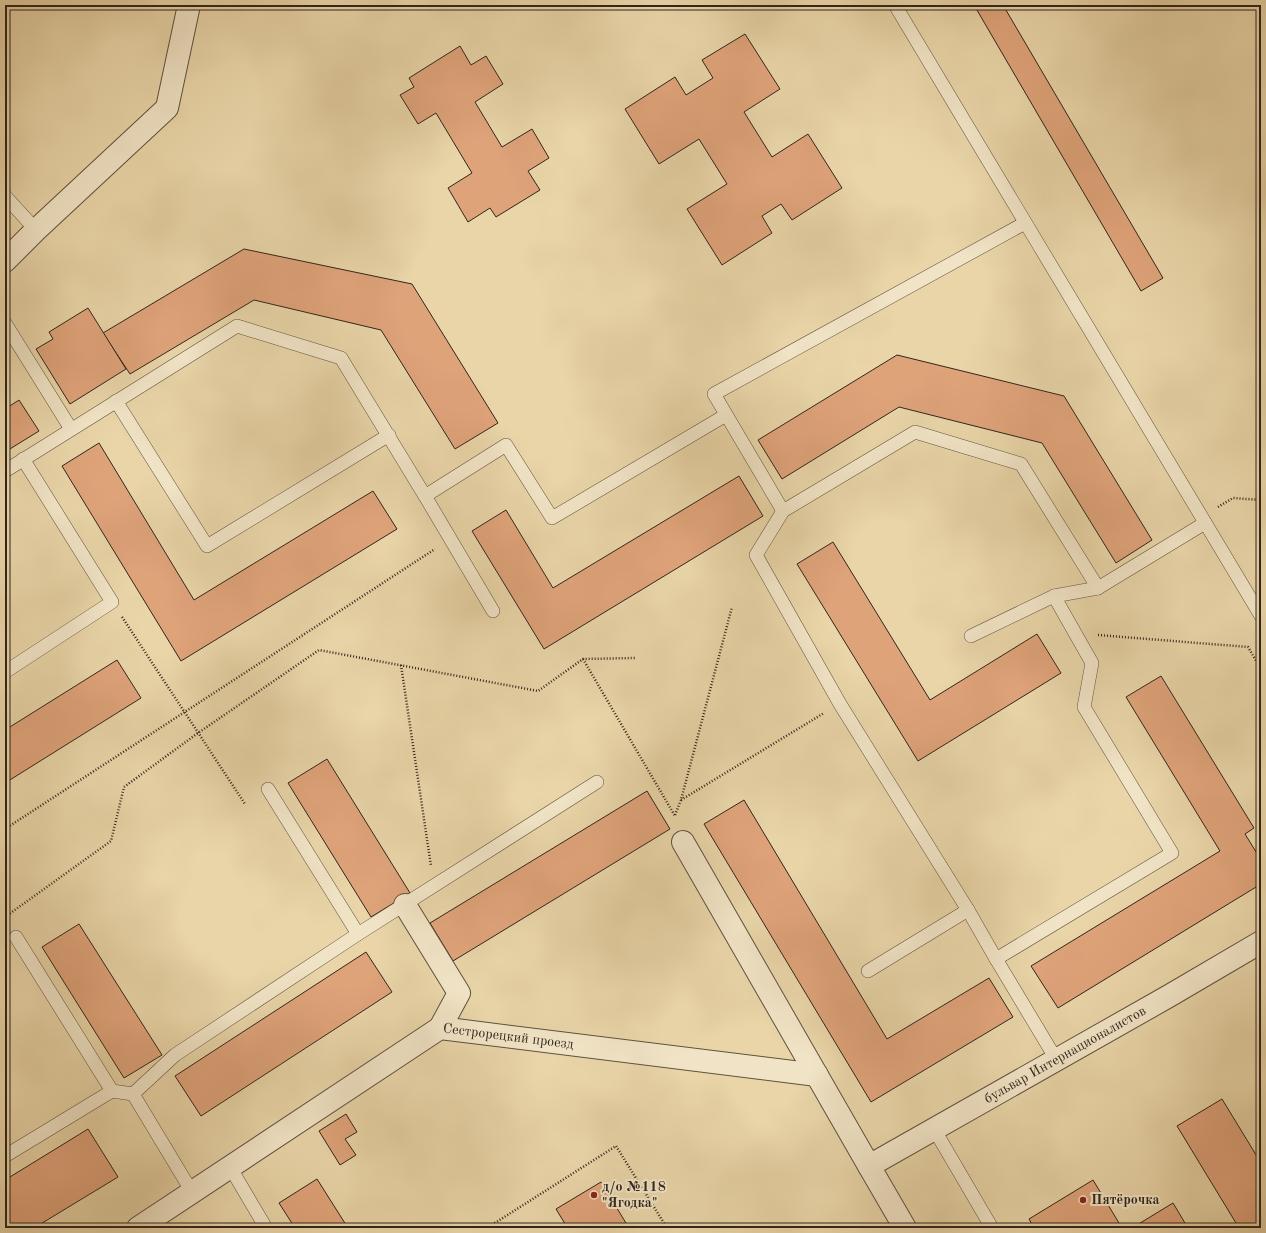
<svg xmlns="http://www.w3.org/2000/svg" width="1266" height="1233" viewBox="0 0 1266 1233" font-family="'Old Standard TT',serif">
<rect width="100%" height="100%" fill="#e9d5a8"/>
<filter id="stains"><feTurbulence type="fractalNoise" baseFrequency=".005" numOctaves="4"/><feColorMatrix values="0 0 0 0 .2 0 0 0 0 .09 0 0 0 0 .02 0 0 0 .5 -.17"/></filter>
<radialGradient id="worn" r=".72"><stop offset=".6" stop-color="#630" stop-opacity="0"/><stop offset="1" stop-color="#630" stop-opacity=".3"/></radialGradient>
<g fill="#dfa37a" stroke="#30251c">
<polygon points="974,5 1003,5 1163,278 1141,291"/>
<polygon points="745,34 780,89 744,112 772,157 808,134 842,188 792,220 781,204 762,216 772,233 722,265 687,209 727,184 699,139 659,164 625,109 675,77 686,95 713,78 702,60"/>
<polygon points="460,46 471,65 486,56 503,84 475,102 502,147 532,129 549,158 528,171 540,190 496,217 490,208 468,222 448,188 472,173 436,113 418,124 400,95 414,87 409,78"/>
<polygon points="244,249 412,284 498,423 455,449 381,330 254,300 130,374 103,333"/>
<polygon points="88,308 126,369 70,404 36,349 53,339 49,332"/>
<polygon points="897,355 1064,396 1152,540 1116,563 1042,443 899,407 782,479 758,440"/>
<polygon points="19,400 39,431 5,452 5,409"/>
<polygon points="99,443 194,600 373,491 397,529 181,661 62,466"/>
<polygon points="739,476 763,516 544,649 472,531 506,510 553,588"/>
<polygon points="833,542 930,700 1037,634 1061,673 918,761 797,564"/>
<polygon points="117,660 141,698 5,783 5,730"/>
<polygon points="1161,676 1254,828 1245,834 1261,860 1261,884 1058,1008 1031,966 1220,851 1126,697"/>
<polygon points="327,759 410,893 371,917 288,783"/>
<polygon points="647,791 670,829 453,961 430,923"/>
<polygon points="744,800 887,1039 989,978 1013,1017 871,1102 704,824"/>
<polygon points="79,924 162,1055 124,1078 42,947"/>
<polygon points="366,952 392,992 201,1116 175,1076"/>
<polygon points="1222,1099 1261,1163 1261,1228 1239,1228 1177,1126"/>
<polygon points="346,1114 357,1132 345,1139 356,1155 340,1165 319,1131"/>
<polygon points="88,1129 118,1177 34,1228 5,1228 5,1180"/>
<polygon points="317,1179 348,1228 295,1228 279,1203"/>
<polygon points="1093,1180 1122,1228 1034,1228 1029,1219"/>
<polygon points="601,1182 629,1228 565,1228 567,1227 556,1209"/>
<polygon points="1173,1203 1188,1228 1132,1228"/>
</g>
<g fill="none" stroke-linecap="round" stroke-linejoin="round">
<g stroke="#5e513f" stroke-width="14">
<g id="lane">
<polyline points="895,5 1261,616"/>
<polyline points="5,196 36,230"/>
<polyline points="1025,223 714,394 783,511 915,432 1021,464 1098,588"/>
<polyline points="5,323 71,429"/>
<polyline points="116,401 207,546 389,435"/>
<polyline points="5,471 237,326 341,358 425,496 506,445 552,518 726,415"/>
<polyline points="425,496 493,611"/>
<polyline points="783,511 756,555 840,704 968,910 996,959"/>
<polyline points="971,636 1054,596"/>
<polyline points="5,672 112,602 23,459"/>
<polyline points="268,789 358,934"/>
<polyline points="16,937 112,1091 133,1094 192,1192"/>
<polyline points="868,971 968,910"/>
<polyline points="1056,1059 996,959 1172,853 1084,707 1092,663 1054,596 1098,588 1205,523"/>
<polyline points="133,1094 175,1055 358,934 597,782"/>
<polyline points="934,1129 992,1228"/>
<polyline points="5,1156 112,1091"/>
<polyline points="230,1167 266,1228"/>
</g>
</g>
<g stroke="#5e513f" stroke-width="24">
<g id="street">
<polyline points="5,261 36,230 167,108 189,5"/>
<path id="s1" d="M683,842L869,1166L1169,996L1261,942"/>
<polyline points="405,905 459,993 440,1028"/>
<polyline points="869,1166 905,1228"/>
<path id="s2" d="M138,1228L440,1028L817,1075"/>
</g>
</g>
<g stroke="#30251c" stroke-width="2.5" stroke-dasharray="1 2" stroke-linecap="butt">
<polyline points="1218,507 1233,498 1261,500"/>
<polyline points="122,617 245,804"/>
<polyline points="1098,635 1248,647 1261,669"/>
<polyline points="583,659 675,816"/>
<polyline points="401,665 431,866"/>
<polyline points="681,800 824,713"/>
<polyline points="675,815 681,800 732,607"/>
<polyline points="5,829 435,549"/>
<polyline points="5,917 111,841 124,787 198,733 319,650 538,691 583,659 635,658"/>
<polyline points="487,1228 616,1146 667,1228"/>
</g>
<use href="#lane" stroke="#f1e4c6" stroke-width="13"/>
<use href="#street" stroke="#f1e4c6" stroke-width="22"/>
</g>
<g fill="#8f2418" stroke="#f1e4c6" stroke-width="1.5">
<circle cx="594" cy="1195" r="4"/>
<circle cx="1083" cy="1200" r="4"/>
</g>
<g text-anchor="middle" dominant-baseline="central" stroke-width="4" stroke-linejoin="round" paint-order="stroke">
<g font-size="14" fill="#30251c" stroke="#f1e4c6">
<text stroke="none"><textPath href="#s2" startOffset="431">Сестрорецкий проезд</textPath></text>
<text stroke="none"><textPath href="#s1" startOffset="599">бульвар Интернационалистов</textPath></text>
</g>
<g font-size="14" font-weight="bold" fill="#30251c" stroke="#f1e4c6" text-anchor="start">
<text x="602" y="1187">д/о №118<tspan x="602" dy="16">"Ягодка"</tspan></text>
<text x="1091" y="1200">Пятёрочка</text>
</g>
</g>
<rect width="1266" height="1233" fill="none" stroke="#e9d5a8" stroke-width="20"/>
<rect x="6" y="6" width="1254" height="1221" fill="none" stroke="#30251c" stroke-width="2"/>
<rect x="10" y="10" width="1246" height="1213" fill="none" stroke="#30251c"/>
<rect width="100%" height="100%" filter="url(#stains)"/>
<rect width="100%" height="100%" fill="url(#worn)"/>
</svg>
